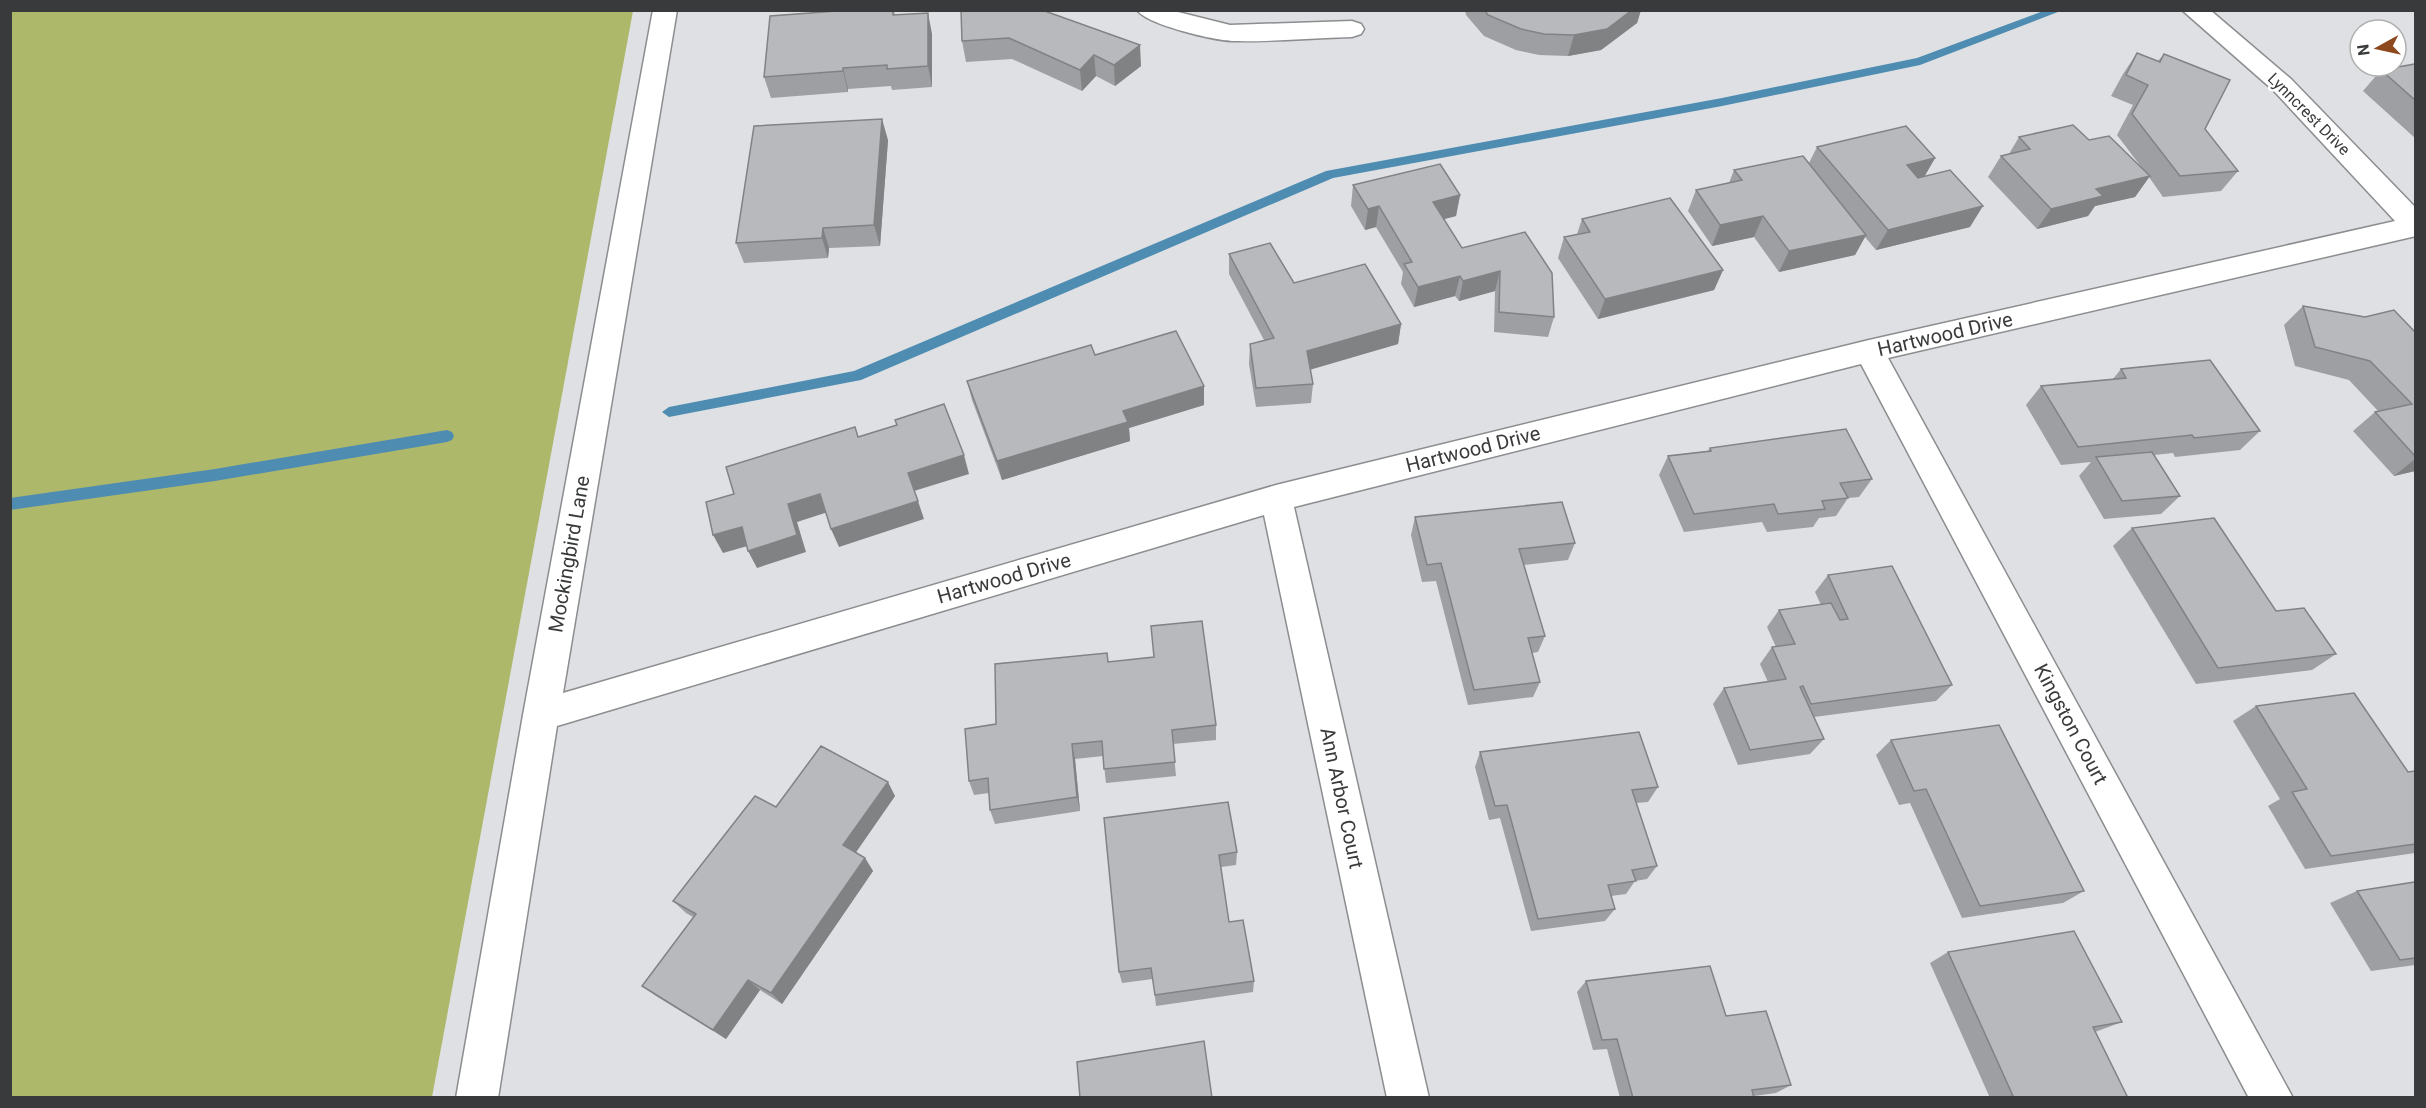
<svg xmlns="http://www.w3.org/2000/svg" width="2426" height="1108" viewBox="0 0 2426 1108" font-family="Roboto,sans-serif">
<rect width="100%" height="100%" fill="#dee0e3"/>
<polygon fill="#aeb86b" points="10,11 633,11 432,1097 11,1097"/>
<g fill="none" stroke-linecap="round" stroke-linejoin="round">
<g fill="#4e8cb1" fill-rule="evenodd">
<polygon points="2046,10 2063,10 1920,65 1722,106 1333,178 861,380 669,417 662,412 669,407 854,371 1326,171 1722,98 1917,58"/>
<polygon points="447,430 452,432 454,436 452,440 447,442 215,481 10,510 10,498 215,469"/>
</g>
<g stroke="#8b8d8f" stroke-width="3">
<g id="street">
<polygon points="653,10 677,10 563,693 1276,485 1869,340 2395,221 2273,90 2182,10 2210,10 2291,79 2416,208 2416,236 1888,358 2293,1098 2249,1098 1861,364 1294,507 1429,1098 1387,1098 1264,515 557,726 498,1098 456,1098 523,715"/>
<path d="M1137,10H1170L1230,25L1352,21L1361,24L1364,29L1361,34L1352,37C1312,38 1272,42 1232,41C1214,40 1147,25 1137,10Z"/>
</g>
</g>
<use href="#street" fill="#fff" fill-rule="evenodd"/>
</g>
<g fill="#9d9fa2">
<polygon points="894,10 895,15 932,34 932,87 892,90 891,86 848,89 848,92 771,98 764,77"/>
<polygon points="961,10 1141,66 1115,86 1096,76 1082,91 1012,59 966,62 962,41"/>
<polygon points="1465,10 1641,10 1637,23 1601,50 1568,56 1539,55 1516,50 1484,36 1466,15"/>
<polygon points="2137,53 2158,61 2164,54 2205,129 2238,171 2221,191 2163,197 2149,177 2135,197 2095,206 2088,216 2037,229 1988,177 2001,156 2009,154 2019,137 2089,140 2142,168 2117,135 2133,105 2111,96 2123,74"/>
<polygon points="2415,64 2415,138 2363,91 2381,70"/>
<polygon points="888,140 880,246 829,248 828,258 744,263 736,243"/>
<polygon points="1817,147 1935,158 1924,177 1970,227 1876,250 1865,237 1855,255 1779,272 1754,237 1712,246 1688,211 1696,190 1729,183 1734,170 1809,163"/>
<polygon points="1353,185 1460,195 1456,216 1444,219 1462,248 1525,232 1554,317 1548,337 1494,332 1495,291 1459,301 1455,296 1414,307 1401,284 1403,272 1376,227 1365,230 1351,206"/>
<polygon points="1582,219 1723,270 1714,290 1598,319 1558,258 1564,237 1577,234"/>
<polygon points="1229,254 1294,283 1401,324 1398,344 1310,369 1313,384 1311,403 1256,407 1249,364 1250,344 1264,340 1229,274"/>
<polygon points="2303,306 2415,332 2415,471 2394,476 2353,431 2375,412 2379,412 2349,380 2295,366 2284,325"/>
<polygon points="1095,355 1204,386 1204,405 1129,428 1130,441 1002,480 972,400 967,381"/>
<polygon points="2121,369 2260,431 2240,450 2175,457 2173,453 2154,455 2180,496 2161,514 2104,519 2079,476 2091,462 2061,465 2026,405 2041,386 2113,379"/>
<polygon points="1710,448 1872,479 1859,497 1848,498 1836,516 1819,518 1813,527 1767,532 1762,522 1684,532 1659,475 1668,456 1708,451"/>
<polygon points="1415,517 1575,543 1568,560 1524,565 1545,636 1538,652 1532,653 1540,682 1533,697 1468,705 1436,581 1422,582 1411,535"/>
<polygon points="2132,528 2276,611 2336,654 2312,670 2196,684 2113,546"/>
<polygon points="1828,575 1952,685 1936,701 1814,717 1824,739 1810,754 1738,765 1713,704 1724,688 1768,682 1760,664 1772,647 1776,647 1767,627 1779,610 1821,605 1815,592"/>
<polygon points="1108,662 1216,725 1216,740 1173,744 1176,776 1106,783 1103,756 1075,759 1080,811 995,824 990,810 989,793 974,795 969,781 996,724"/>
<polygon points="2256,706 2408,772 2415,771 2415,853 2305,869 2268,806 2280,799 2233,721"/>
<polygon points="1891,740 2084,891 2063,903 1962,918 1910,803 1899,805 1876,755"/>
<polygon points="1480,752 1658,787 1648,802 1636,803 1657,866 1647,879 1635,881 1626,894 1611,896 1615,909 1605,921 1531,931 1500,818 1489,820 1475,767"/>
<polygon points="895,796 856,852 865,858 873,871 782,1004 760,990 726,1039 656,996 642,986 693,917 686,913 673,901 776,807"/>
<polygon points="1104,818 1237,852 1236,865 1221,867 1229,922 1254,981 1253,992 1156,1006 1153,979 1122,983 1119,972"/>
<polygon points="2415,882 2415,965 2371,971 2330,903 2357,891"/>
<polygon points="1948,952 2122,1022 2095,1032 2128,1098 1990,1098 1930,963"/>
<polygon points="1586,981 1726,1016 1791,1085 1776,1093 1754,1096 1754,1098 1620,1098 1607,1049 1593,1050 1577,992"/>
</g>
<g fill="#808284">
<polygon points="1632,10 1641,10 1637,23 1601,50 1568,56 1574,35"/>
<polygon points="928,13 932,34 932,87 928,66"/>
<polygon points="1140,45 1141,66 1115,86 1114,65"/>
<polygon points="1094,55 1096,76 1082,91 1080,70"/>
<polygon points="843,68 848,89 848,92 843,71"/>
<polygon points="882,119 888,140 880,246 874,225"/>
<polygon points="1935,158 1923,179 1895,186 1907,165"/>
<polygon points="2150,176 2135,197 2095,206 2088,216 2037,229 2051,209 2096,189"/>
<polygon points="1460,195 1456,216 1429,223 1433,202"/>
<polygon points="1379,206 1376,227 1365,230 1368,209"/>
<polygon points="1983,206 1970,227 1876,250 1888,230"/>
<polygon points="1763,216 1754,237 1712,246 1720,225"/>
<polygon points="823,228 829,248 828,258 822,238"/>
<polygon points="1866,235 1855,255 1779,272 1789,251"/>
<polygon points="1723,270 1714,290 1598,319 1605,299"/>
<polygon points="1500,271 1495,291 1459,301 1463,281"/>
<polygon points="1460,276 1455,296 1414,307 1418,287"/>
<polygon points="1401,324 1398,344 1306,371 1307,351"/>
<polygon points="1204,386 1204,405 1129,428 1130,441 1002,480 997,461 1123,411"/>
<polygon points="964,455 969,474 914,491 908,473"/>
<polygon points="2415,459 2415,471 2394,476"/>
<polygon points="820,494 828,512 797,522 806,552 757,568 748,551 788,504"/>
<polygon points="918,501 924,519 839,547 831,529"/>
<polygon points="742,527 751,545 723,553 713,535"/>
<polygon points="1072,744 1075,759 1080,811 1077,797"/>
<polygon points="888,782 895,796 852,858 843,845"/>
<polygon points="865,858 873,871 782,1004 771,993"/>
<polygon points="748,980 760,990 726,1039 713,1030"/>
</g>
<g fill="#b7b9bc" stroke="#808284" stroke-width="1.5">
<polygon points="850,10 893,10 893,15 928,13 928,66 887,69 887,65 843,68 843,71 764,77 770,16"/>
<polygon points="961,10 1042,10 1140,45 1114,65 1094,55 1080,70 1009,38 962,41"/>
<polygon points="1484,10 1632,10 1607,29 1574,35 1544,34 1521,29 1488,15"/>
<polygon points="2137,53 2160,62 2164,54 2230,80 2205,129 2238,171 2180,176 2132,114 2148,85 2126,75"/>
<polygon points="2415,64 2415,100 2381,70"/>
<polygon points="882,119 874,225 823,228 822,238 736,243 754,126"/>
<polygon points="2073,125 2089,140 2109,136 2150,176 2096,189 2103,196 2051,209 2001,156 2030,149 2019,137"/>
<polygon points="1906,126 1935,158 1907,165 1918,178 1950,170 1983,206 1888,230 1817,147"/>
<polygon points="1803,156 1866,235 1789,251 1763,216 1720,225 1696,190 1742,180 1734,170"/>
<polygon points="1440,164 1460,195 1433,202 1462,248 1525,232 1552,273 1554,317 1499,312 1500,271 1463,281 1460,276 1418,287 1404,264 1412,262 1379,206 1368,209 1353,185"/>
<polygon points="1670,198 1723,270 1605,299 1564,237 1590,232 1582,219"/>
<polygon points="1270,243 1294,283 1365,264 1401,324 1307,351 1313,384 1256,388 1250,344 1274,338 1229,254"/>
<polygon points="2303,306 2365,317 2394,310 2415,332 2415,456 2375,412 2412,404 2370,361 2315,347"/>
<polygon points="1176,331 1204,386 1123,411 1128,422 997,461 967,381 1091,345 1095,355"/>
<polygon points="2210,360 2260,431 2194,438 2192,435 2078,447 2041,386 2126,378 2121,369"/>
<polygon points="944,404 964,455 908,473 918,501 831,529 820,494 788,504 797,535 748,551 742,527 713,535 706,502 734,494 726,467 855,427 858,437 897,425 895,420"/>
<polygon points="1846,429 1872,479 1840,483 1848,498 1822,501 1825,509 1778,514 1774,504 1694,514 1668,456 1711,451 1710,448"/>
<polygon points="2152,452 2180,496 2122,501 2096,457"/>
<polygon points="1562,502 1575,543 1519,549 1545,636 1528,638 1540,682 1474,690 1441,563 1427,565 1415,517"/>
<polygon points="2214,518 2276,611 2304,608 2336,654 2218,668 2132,528"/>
<polygon points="1892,566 1952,685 1811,704 1803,686 1800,687 1824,739 1750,750 1724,688 1786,679 1772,647 1795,644 1779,610 1831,603 1840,620 1848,619 1828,575"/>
<polygon points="1202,621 1216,725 1172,730 1175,762 1104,769 1102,741 1072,744 1077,797 990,810 988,778 969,781 965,729 996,724 995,664 1107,653 1108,662 1154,657 1151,626"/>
<polygon points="2354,693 2408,772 2415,771 2415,844 2331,856 2292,792 2307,789 2256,706"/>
<polygon points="1999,725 2084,891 1980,906 1926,789 1914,791 1891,740"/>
<polygon points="1639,732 1658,787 1632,790 1657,866 1632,870 1636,881 1608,885 1615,909 1538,919 1507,805 1495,806 1480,752"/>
<polygon points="821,746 888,782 843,845 865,858 771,993 748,980 713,1030 642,986 696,914 673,901 755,796 776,807"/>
<polygon points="1228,802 1237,852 1219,855 1229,922 1243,920 1254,981 1155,995 1151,968 1119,972 1104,818"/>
<polygon points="2415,882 2415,958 2400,960 2357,891"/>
<polygon points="2074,931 2122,1022 2093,1027 2128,1098 2003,1098 2013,1096 1948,952"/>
<polygon points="1710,966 1726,1016 1766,1011 1791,1085 1752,1090 1754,1098 1633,1098 1617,1039 1602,1040 1586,981"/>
<polygon points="1204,1041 1212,1098 1080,1098 1077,1062"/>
</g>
<g text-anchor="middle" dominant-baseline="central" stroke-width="5" stroke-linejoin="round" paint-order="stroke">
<g font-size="16" fill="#393a3b" stroke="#fff">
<text transform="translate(2309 114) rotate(45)">Lynncrest Drive</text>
</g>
<g font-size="20" fill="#393a3b" stroke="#fff">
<text transform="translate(1945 334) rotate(-13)">Hartwood Drive</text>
<text transform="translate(1473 449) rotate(-14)">Hartwood Drive</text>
<text transform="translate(569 554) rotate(-80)">Mockingbird Lane</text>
<text transform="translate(1004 578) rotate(-16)">Hartwood Drive</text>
<text transform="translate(2071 724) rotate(62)">Kingston Court</text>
<text transform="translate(1342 798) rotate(78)">Ann Arbor Court</text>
</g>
</g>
<rect width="2426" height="1108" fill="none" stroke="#393a3b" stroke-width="24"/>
<g transform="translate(2378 48) rotate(262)"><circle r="28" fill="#ffffff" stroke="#b0b0b1" stroke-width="1.5"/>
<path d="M0-4.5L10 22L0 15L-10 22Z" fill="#8d481e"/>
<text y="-9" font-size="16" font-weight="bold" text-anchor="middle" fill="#393a3b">N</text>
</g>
</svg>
